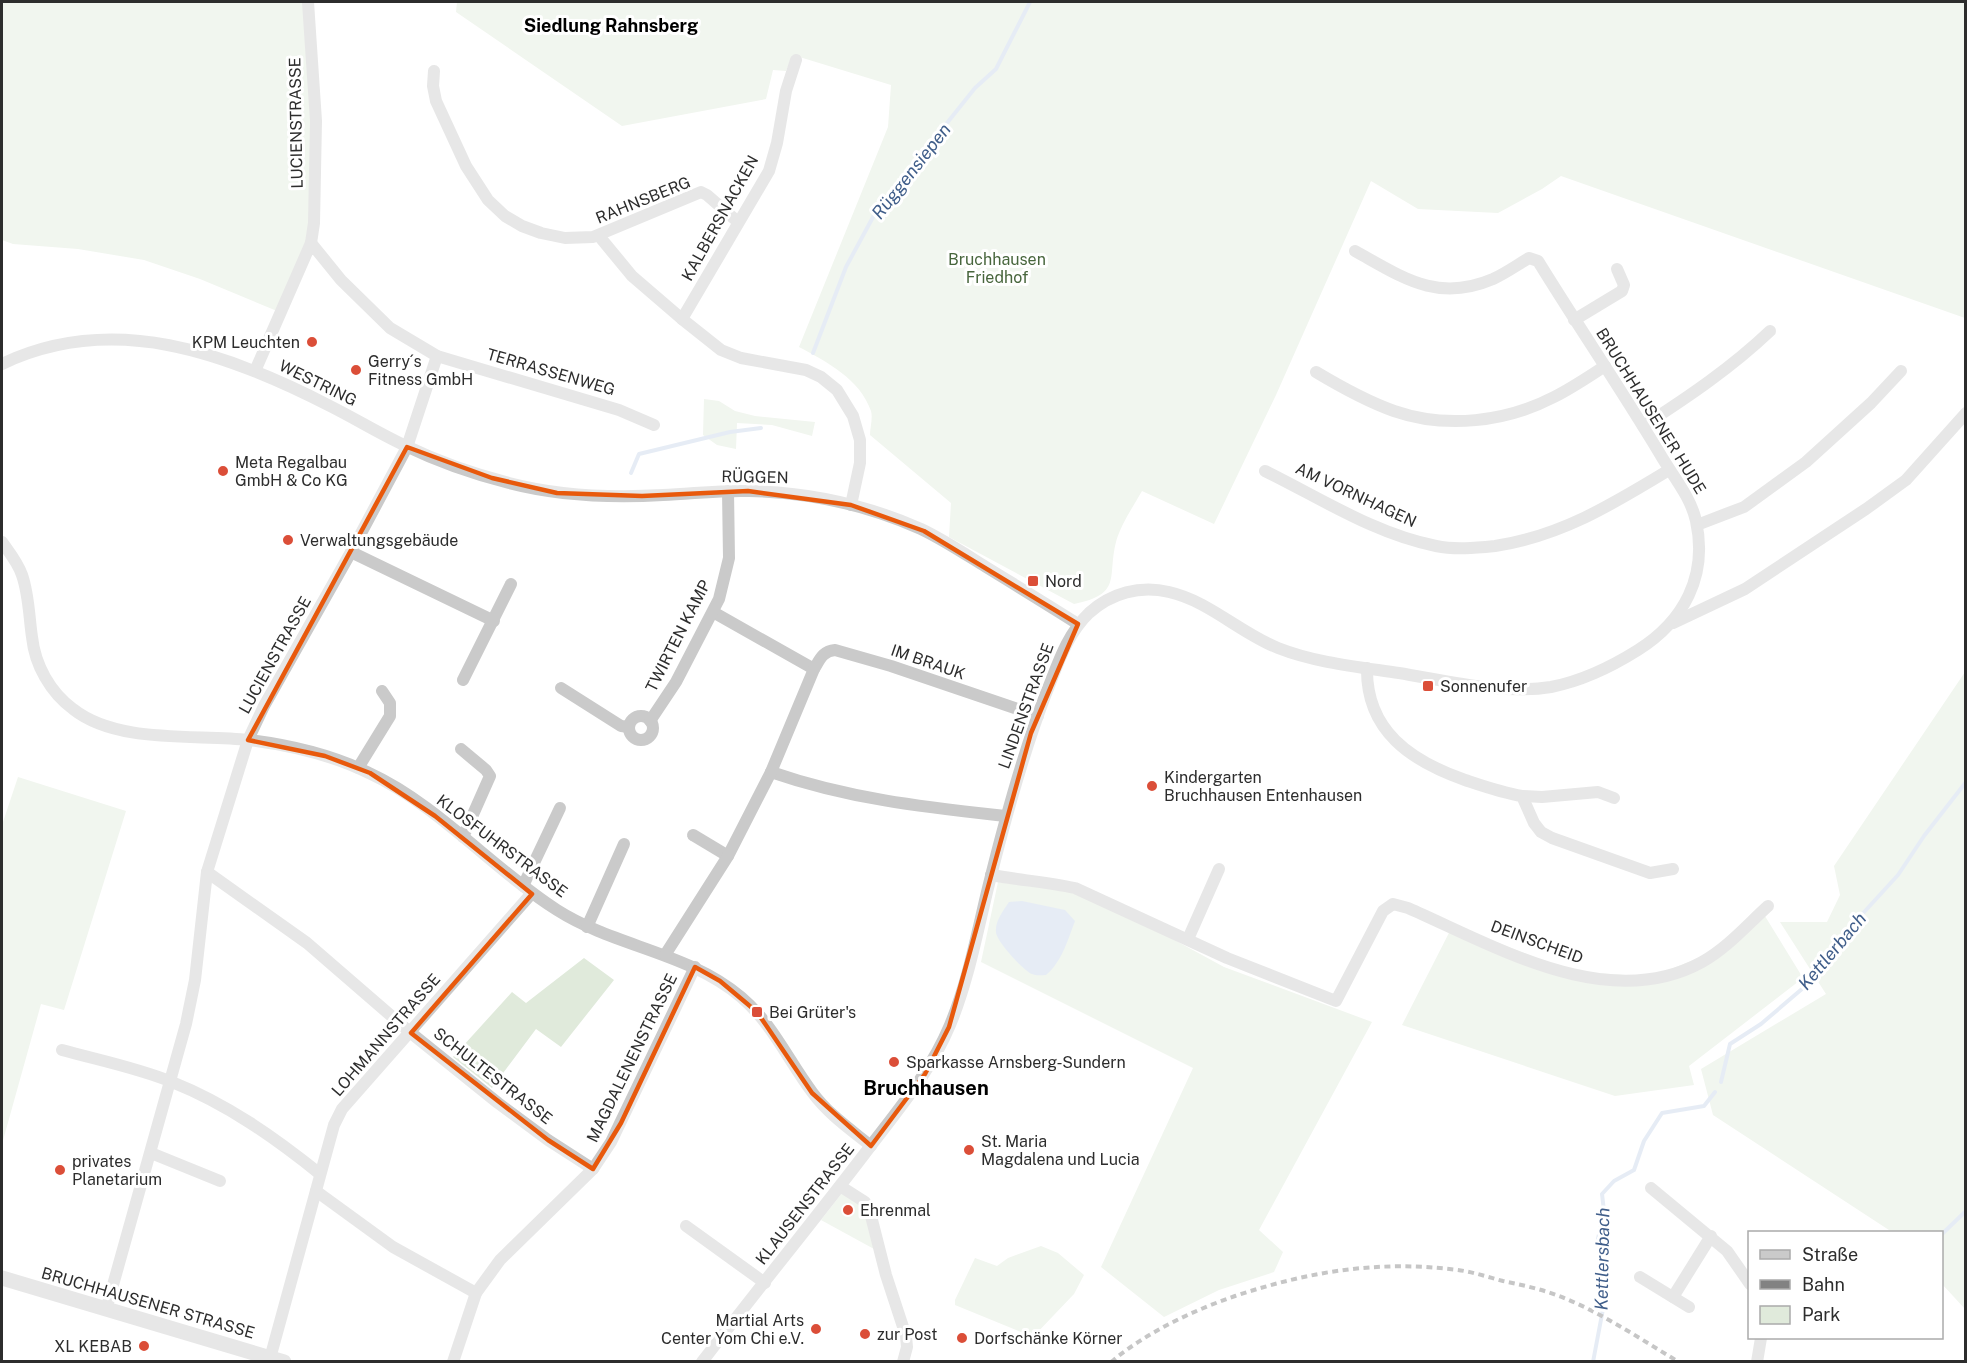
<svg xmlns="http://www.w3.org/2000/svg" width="1967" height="1363" viewBox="0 0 1967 1363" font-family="'Public Sans',sans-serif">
<rect width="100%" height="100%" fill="#fff"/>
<g fill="#e0eadb">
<polygon points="2,2 305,2 313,149 311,224 302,254 277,311 200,279 144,260 78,249 13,244 2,240"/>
<path d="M457,2H1965V318L1561,176L1542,189L1498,213L1418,209L1371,181L1276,395L1214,524L1142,491C1134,505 1120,526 1116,542C1107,577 1123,594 1074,604L949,537L951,503L870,435C870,428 873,418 871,411C860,379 827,362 799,347L888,127L891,85L793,55L786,71L773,70L766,99L622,126L456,12Z"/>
<polygon points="704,399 719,401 735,411 755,416 815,422 812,436 772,425 737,423 736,449 717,445 703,435"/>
<polygon points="1965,672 1965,1309 1942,1284 1942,1232 1892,1232 1713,1115 1701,1069 1826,994 1780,922 1827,922 1840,895 1834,866"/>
<polygon points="18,777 126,811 64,1010 41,1004 2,1144 2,825"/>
<polygon points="998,882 1090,894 1224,967 1372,1022 1259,1230 1283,1252 1274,1272 1219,1290 1164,1317 1101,1267 1193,1068 981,962"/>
<polygon points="1760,908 1803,978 1689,1066 1694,1085 1615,1096 1402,1025 1453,925 1570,971 1651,977 1711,953"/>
<polygon points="584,958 614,980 561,1047 536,1029 492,1088 453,1057 512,992 526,1003"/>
<polygon points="842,1193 864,1208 874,1249 821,1220"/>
<polygon points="1041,1246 1058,1253 1084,1275 1074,1294 1033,1337 955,1305 955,1300 975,1258 997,1266 1008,1258"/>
</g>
<path fill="#c8d6e9" d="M1022,901L1065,910L1075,921C1068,939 1062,962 1046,975C1042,975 1036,976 1032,974C1024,971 996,941 996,932C995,921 1003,911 1009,902Z"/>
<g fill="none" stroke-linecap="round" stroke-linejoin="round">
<g stroke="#c8d6e9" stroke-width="4">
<polyline points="813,353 846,267 879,206 927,152 939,133 975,88 996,69 1030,2"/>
<polyline points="631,473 639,454 730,432 761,428"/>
<polyline points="1721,1082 1730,1044 1761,1024 1809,983 1823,957 1898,875 1924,836 1966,782"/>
<polyline points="1942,1234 1966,1211"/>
<polyline points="1593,1362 1603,1309 1605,1256 1598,1239 1604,1211 1602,1194 1614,1181 1634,1170 1644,1141 1662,1113 1704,1106 1715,1092"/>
</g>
<g stroke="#cacaca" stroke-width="12">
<polyline points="308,2 316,121 314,223 311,243"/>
<polyline points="434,71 433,86 436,101 466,166 488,200 505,216 522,226 541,233 565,238 593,237 701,192 707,195 738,222"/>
<polyline points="599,236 632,276 682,319 721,350 741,358 806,370 821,377 837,390 853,416 860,440 860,463 851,505"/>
<polyline points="682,319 769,171 777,143 786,91 796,60"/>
<polyline points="1574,320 1622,291 1624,285 1617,269"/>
<path d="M2,364C113,311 227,353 330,406C356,419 380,434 406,446C439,462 474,474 509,483C559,496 611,498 663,495C691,494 720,490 749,491C808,492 867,505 921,529C944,540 965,554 986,567C1017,586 1048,605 1078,624"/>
<polyline points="255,371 311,243 341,280 390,328 437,356 619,410 654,425"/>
<path d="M1316,372C1341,387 1366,401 1394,411C1446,429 1506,422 1554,397C1572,388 1588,377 1605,366"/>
<path d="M1643,426C1688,397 1731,368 1770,331"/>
<path d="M1265,471C1320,498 1375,534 1436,546C1455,550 1475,548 1495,546C1561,536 1613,504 1669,470"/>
<polyline points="1697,525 1744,507 1806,462 1871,403 1901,371"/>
<path d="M2,542C9,552 18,563 22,575C29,595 29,617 32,637C35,665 50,692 73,709C117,744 195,734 249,740C290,745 332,755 369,773C437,804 494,870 557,910C615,947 688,952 741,997C772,1023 788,1060 812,1092C828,1114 850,1129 871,1146"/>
<polyline points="351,552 494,621"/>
<polyline points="713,612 814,669"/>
<polyline points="1673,623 1745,589 1866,509 1906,480 1966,413"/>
<path d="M1367,668C1366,731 1411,761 1465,780C1483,786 1503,793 1522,796L1534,823L1541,832L1552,838L1650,873L1673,869"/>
<polyline points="463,680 511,584"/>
<polyline points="561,688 621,726 629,727"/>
<circle cx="641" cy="728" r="12"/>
<polyline points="650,721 676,682 719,599 729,558 728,491"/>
<polyline points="461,749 486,770 490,776 463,837"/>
<polyline points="358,768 390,716 390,703 382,691"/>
<path d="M771,772C849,799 924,807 1005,816"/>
<polyline points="1522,796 1542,797 1598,792 1614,798"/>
<polyline points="693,835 728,856"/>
<polyline points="207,872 307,943 411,1033 498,1103 548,1140 593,1169"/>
<path d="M991,875C1019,880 1047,882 1075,888L1227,958L1336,1001L1383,911L1393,904L1408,908C1495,946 1608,1014 1702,962C1727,948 1746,926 1768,906"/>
<polyline points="523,886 560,808"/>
<polyline points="587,927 624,844"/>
<polyline points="1188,939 1219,869"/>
<path d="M665,955L728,856L771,772L814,669C820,659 823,651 835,650L891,666L1038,716"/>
<path d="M62,1050C98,1060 138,1068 172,1082C227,1104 274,1137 320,1174"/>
<polyline points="151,1153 220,1181"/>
<polyline points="840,1186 865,1202 871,1216 886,1275 906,1336 907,1347 903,1362"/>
<polyline points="1651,1188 1727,1251 1750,1284"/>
<polyline points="316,1191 393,1247 476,1293"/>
<polyline points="686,1226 765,1283"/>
<polyline points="1640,1277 1689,1307"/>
<polyline points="1673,1297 1711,1236"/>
<polyline points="106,1310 186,1024 195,980 207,872 248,740 264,706 351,552 407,447 437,356"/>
<polyline points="269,1362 334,1125 342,1109 532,893"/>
<polyline points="453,1362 476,1293 500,1260 593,1169 611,1142 695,967"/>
<path d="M702,1362C756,1291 812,1223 866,1152C897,1111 930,1073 950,1025C968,982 977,933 988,888C1004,823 1021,759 1045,696C1057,667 1066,635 1089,613C1111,593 1140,585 1169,592C1209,601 1240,633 1278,648C1316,663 1359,667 1399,673C1447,681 1503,695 1551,687C1582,681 1611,667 1638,650C1684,621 1708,576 1696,521C1691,497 1672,475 1660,454C1621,389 1578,326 1538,261L1529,258C1517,265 1506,273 1493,279C1437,303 1402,277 1355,251"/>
<polyline points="1757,1362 1761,1338"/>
</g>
<polyline stroke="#cacaca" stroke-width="15" points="2,1278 284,1362"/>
<path stroke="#828282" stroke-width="4" stroke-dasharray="6 4.5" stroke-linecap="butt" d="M1111,1362C1147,1332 1192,1311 1235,1296C1311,1271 1378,1260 1458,1270C1473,1272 1488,1277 1503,1281C1522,1285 1541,1289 1559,1296C1601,1312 1640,1339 1679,1362"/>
</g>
<path d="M0 0H1967V1363H0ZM407,447L492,478L557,493L642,496L748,491L851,505L924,531L1078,624L1031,733L949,1027L925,1074L871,1146L812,1093L757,1012L720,981L695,967L621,1123L593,1169L548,1140L411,1033L532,894L435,816L370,773L325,756L248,740Z" fill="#fff" fill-opacity=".55" fill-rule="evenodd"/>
<path fill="none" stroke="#e8590c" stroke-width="4.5" stroke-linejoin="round" d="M407,447L492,478L557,493L642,496L748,491L851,505L924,531L1078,624L1031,733L949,1027L925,1074L871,1146L812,1093L757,1012L720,981L695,967L621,1123L593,1169L548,1140L411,1033L532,894L435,816L370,773L325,756L248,740Z"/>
<g fill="#db4e38" stroke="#fff" stroke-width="2">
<circle cx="312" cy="342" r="6"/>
<circle cx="356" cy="370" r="6"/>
<circle cx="223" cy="471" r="6"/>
<circle cx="288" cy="540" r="6"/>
<rect x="1027" y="575" width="12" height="12" rx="3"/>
<rect x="1422" y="680" width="12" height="12" rx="3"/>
<circle cx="1152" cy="786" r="6"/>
<rect x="751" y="1006" width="12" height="12" rx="3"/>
<circle cx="894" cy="1062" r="6"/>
<circle cx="969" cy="1150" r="6"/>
<circle cx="60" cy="1170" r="6"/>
<circle cx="848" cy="1210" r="6"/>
<circle cx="816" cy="1329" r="6"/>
<circle cx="865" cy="1334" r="6"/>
<circle cx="962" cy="1338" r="6"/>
<circle cx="144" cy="1346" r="6"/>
</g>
<g text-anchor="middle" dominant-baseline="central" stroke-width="6" stroke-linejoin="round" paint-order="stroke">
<g font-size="16" fill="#2d2d2d" stroke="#fff">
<text transform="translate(296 123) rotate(-91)">LUCIENSTRASSE</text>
<text transform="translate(643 200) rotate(-22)">RAHNSBERG</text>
<text transform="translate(720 218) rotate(-61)">KALBERSNACKEN</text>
<text transform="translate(551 372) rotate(16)">TERRASSENWEG</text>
<text transform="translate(318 383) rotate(26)">WESTRING</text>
<text transform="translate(1651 411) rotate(58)">BRUCHHAUSENER HUDE</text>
<text transform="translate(755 477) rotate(1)">RÜGGEN</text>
<text transform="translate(1356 495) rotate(25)">AM VORNHAGEN</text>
<text transform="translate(678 636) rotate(-63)">TWIRTEN KAMP</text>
<text transform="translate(275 655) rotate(-61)">LUCIENSTRASSE</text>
<text transform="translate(928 662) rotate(19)">IM BRAUK</text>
<text transform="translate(1026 706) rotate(-70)">LINDENSTRASSE</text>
<text transform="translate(502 846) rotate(37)">KLOSFUHRSTRASSE</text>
<text transform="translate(1537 942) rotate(20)">DEINSCHEID</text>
<text transform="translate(386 1035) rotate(-49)">LOHMANNSTRASSE</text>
<text transform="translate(632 1058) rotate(-64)">MAGDALENENSTRASSE</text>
<text transform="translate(493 1076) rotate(38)">SCHULTESTRASSE</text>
<text transform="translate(805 1204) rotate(-52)">KLAUSENSTRASSE</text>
<text transform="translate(148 1303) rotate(16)">BRUCHHAUSENER STRASSE</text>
</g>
<g font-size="16" fill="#48663d" stroke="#fff">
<text x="997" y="259">Bruchhausen<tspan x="997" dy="18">Friedhof</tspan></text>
</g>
<g font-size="16" fill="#2d2d2d" stroke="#fff" text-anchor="start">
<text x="300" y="342" text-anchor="end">KPM Leuchten</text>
<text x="368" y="361">Gerry´s<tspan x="368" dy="18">Fitness GmbH</tspan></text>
<text x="235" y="462">Meta Regalbau<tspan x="235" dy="18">GmbH &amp; Co KG</tspan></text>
<text x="300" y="540">Verwaltungsgebäude</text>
<text x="1045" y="581">Nord</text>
<text x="1440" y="686">Sonnenufer</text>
<text x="1164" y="777">Kindergarten<tspan x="1164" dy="18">Bruchhausen Entenhausen</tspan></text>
<text x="769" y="1012">Bei Grüter's</text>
<text x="906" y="1062">Sparkasse Arnsberg-Sundern</text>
<text x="981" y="1141">St. Maria<tspan x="981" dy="18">Magdalena und Lucia</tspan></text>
<text x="72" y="1161">privates<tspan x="72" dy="18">Planetarium</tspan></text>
<text x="860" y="1210">Ehrenmal</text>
<text x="804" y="1320" text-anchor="end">Martial Arts<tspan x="804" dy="18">Center Yom Chi e.V.</tspan></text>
<text x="877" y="1334">zur Post</text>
<text x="974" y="1338">Dorfschänke Körner</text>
<text x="132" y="1346" text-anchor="end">XL KEBAB</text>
</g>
<g font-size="18" font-weight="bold" fill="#000" stroke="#fff">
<text x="611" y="25">Siedlung Rahnsberg</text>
</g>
<g font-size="18" font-style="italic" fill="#405e8a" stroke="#fff">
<text transform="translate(911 171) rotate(-52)">Rüggensiepen</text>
<text transform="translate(1832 951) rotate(-50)">Kettlerbach</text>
<text transform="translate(1602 1259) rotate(-89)">Kettlersbach</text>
</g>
<g font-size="20" font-weight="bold" fill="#000" stroke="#fff">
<text x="926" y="1088">Bruchhausen</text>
</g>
</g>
<rect width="1967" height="1363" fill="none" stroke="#2d2d2d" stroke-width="6"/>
<rect x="1748" y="1231" width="195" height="108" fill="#ffffff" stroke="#ababab" stroke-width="1.5"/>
<rect x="1760" y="1250" width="30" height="9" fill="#cacaca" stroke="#ababab" stroke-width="1.5"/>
<text x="1802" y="1261" font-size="18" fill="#2d2d2d">Straße</text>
<rect x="1760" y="1280" width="30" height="9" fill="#828282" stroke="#ababab" stroke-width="1.5"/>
<text x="1802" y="1291" font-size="18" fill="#2d2d2d">Bahn</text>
<rect x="1760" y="1306" width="30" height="18" fill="#e0eadb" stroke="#ababab" stroke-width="1.5"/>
<text x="1802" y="1321" font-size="18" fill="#2d2d2d">Park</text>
</svg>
